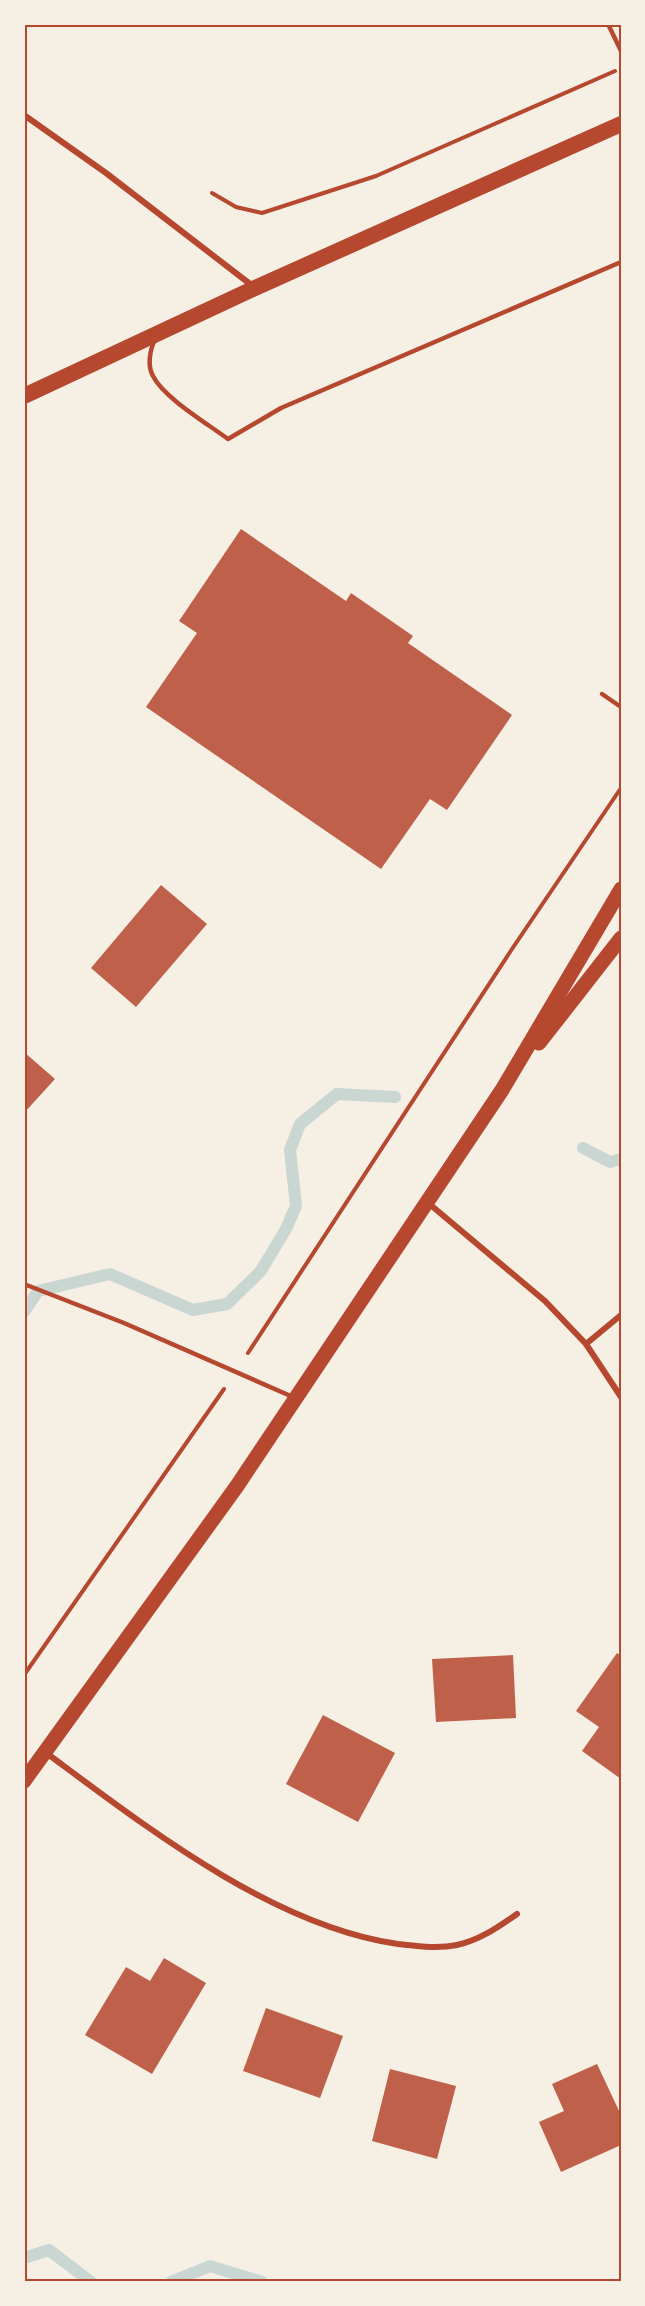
<svg xmlns="http://www.w3.org/2000/svg" width="645" height="2306" viewBox="0 0 645 2306" font-family="Raleway,sans-serif">
<rect width="100%" height="100%" fill="#f6efe4"/>
<g fill="none" stroke-linecap="round" stroke-linejoin="round">
<g stroke="#c9d6d2" stroke-width="12">
<polyline points="583,1148 610,1162 621,1159"/>
<polyline points="24,1312 38,1291 110,1274 193,1310 227,1304 260,1272 286,1229 296,1206 290,1150 300,1124 337,1094 395,1097"/>
<polyline points="24,2258 49,2250 91,2282"/>
<polyline points="171,2282 210,2266 262,2282"/>
</g>
</g>
<g fill="#bf614a">
<polygon points="241,529 346,601 351,593 413,636 408,643 512,715 447,810 430,799 381,869 146,707 197,633 179,621"/>
<polygon points="161,885 207,924 136,1007 91,968"/>
<polygon points="24,1052 55,1079 24,1113"/>
<polygon points="617,1653 621,1656 621,1779 582,1751 599,1727 576,1711"/>
<polygon points="513,1655 516,1718 436,1722 432,1659"/>
<polygon points="323,1715 395,1753 358,1822 286,1784"/>
<polygon points="164,1958 206,1983 152,2074 85,2035 126,1967 150,1981"/>
<polygon points="266,2008 343,2036 320,2098 243,2071"/>
<polygon points="597,2064 621,2115 621,2145 561,2172 539,2122 564,2111 552,2084"/>
<polygon points="390,2069 456,2086 437,2159 372,2141"/>
</g>
<g fill="none" stroke-linecap="round" stroke-linejoin="round">
<g stroke="#b5482f" stroke-width="4">
<polyline points="212,193 236,207 262,213 376,176 615,71"/>
<polyline points="248,1353 512,949 621,788"/>
<polyline points="24,1675 224,1389"/>
</g>
<g stroke="#b5482f" stroke-width="4.5">
<polyline points="608,24 621,51"/>
<path d="M155,340C150,349 147,366 153,376C164,398 208,424 228,439L281,408L621,262"/>
<polyline points="602,694 621,707"/>
<polyline points="24,1284 124,1323 293,1397"/>
</g>
<g stroke="#b5482f" stroke-width="6">
<polyline points="24,115 106,173 254,287"/>
<polyline points="427,1202 545,1301 586,1344 621,1397"/>
<polyline points="586,1344 621,1315"/>
<path d="M45,1752C145,1826 272,1926 398,1944C417,1946 437,1949 457,1945C480,1940 498,1927 517,1914"/>
</g>
<g stroke="#b5482f" stroke-width="15">
<polyline points="539,1043 621,938"/>
<polyline points="24,1781 237,1486 502,1090 621,889"/>
</g>
<polyline stroke="#b5482f" stroke-width="16" points="24,396 255,288 621,124"/>
</g>
<rect width="645" height="2306" fill="none" stroke="#f6efe4" stroke-width="51"/>
<rect x="26" y="26" width="594" height="2254" fill="none" stroke="#b5482f" stroke-width="2"/>
</svg>
